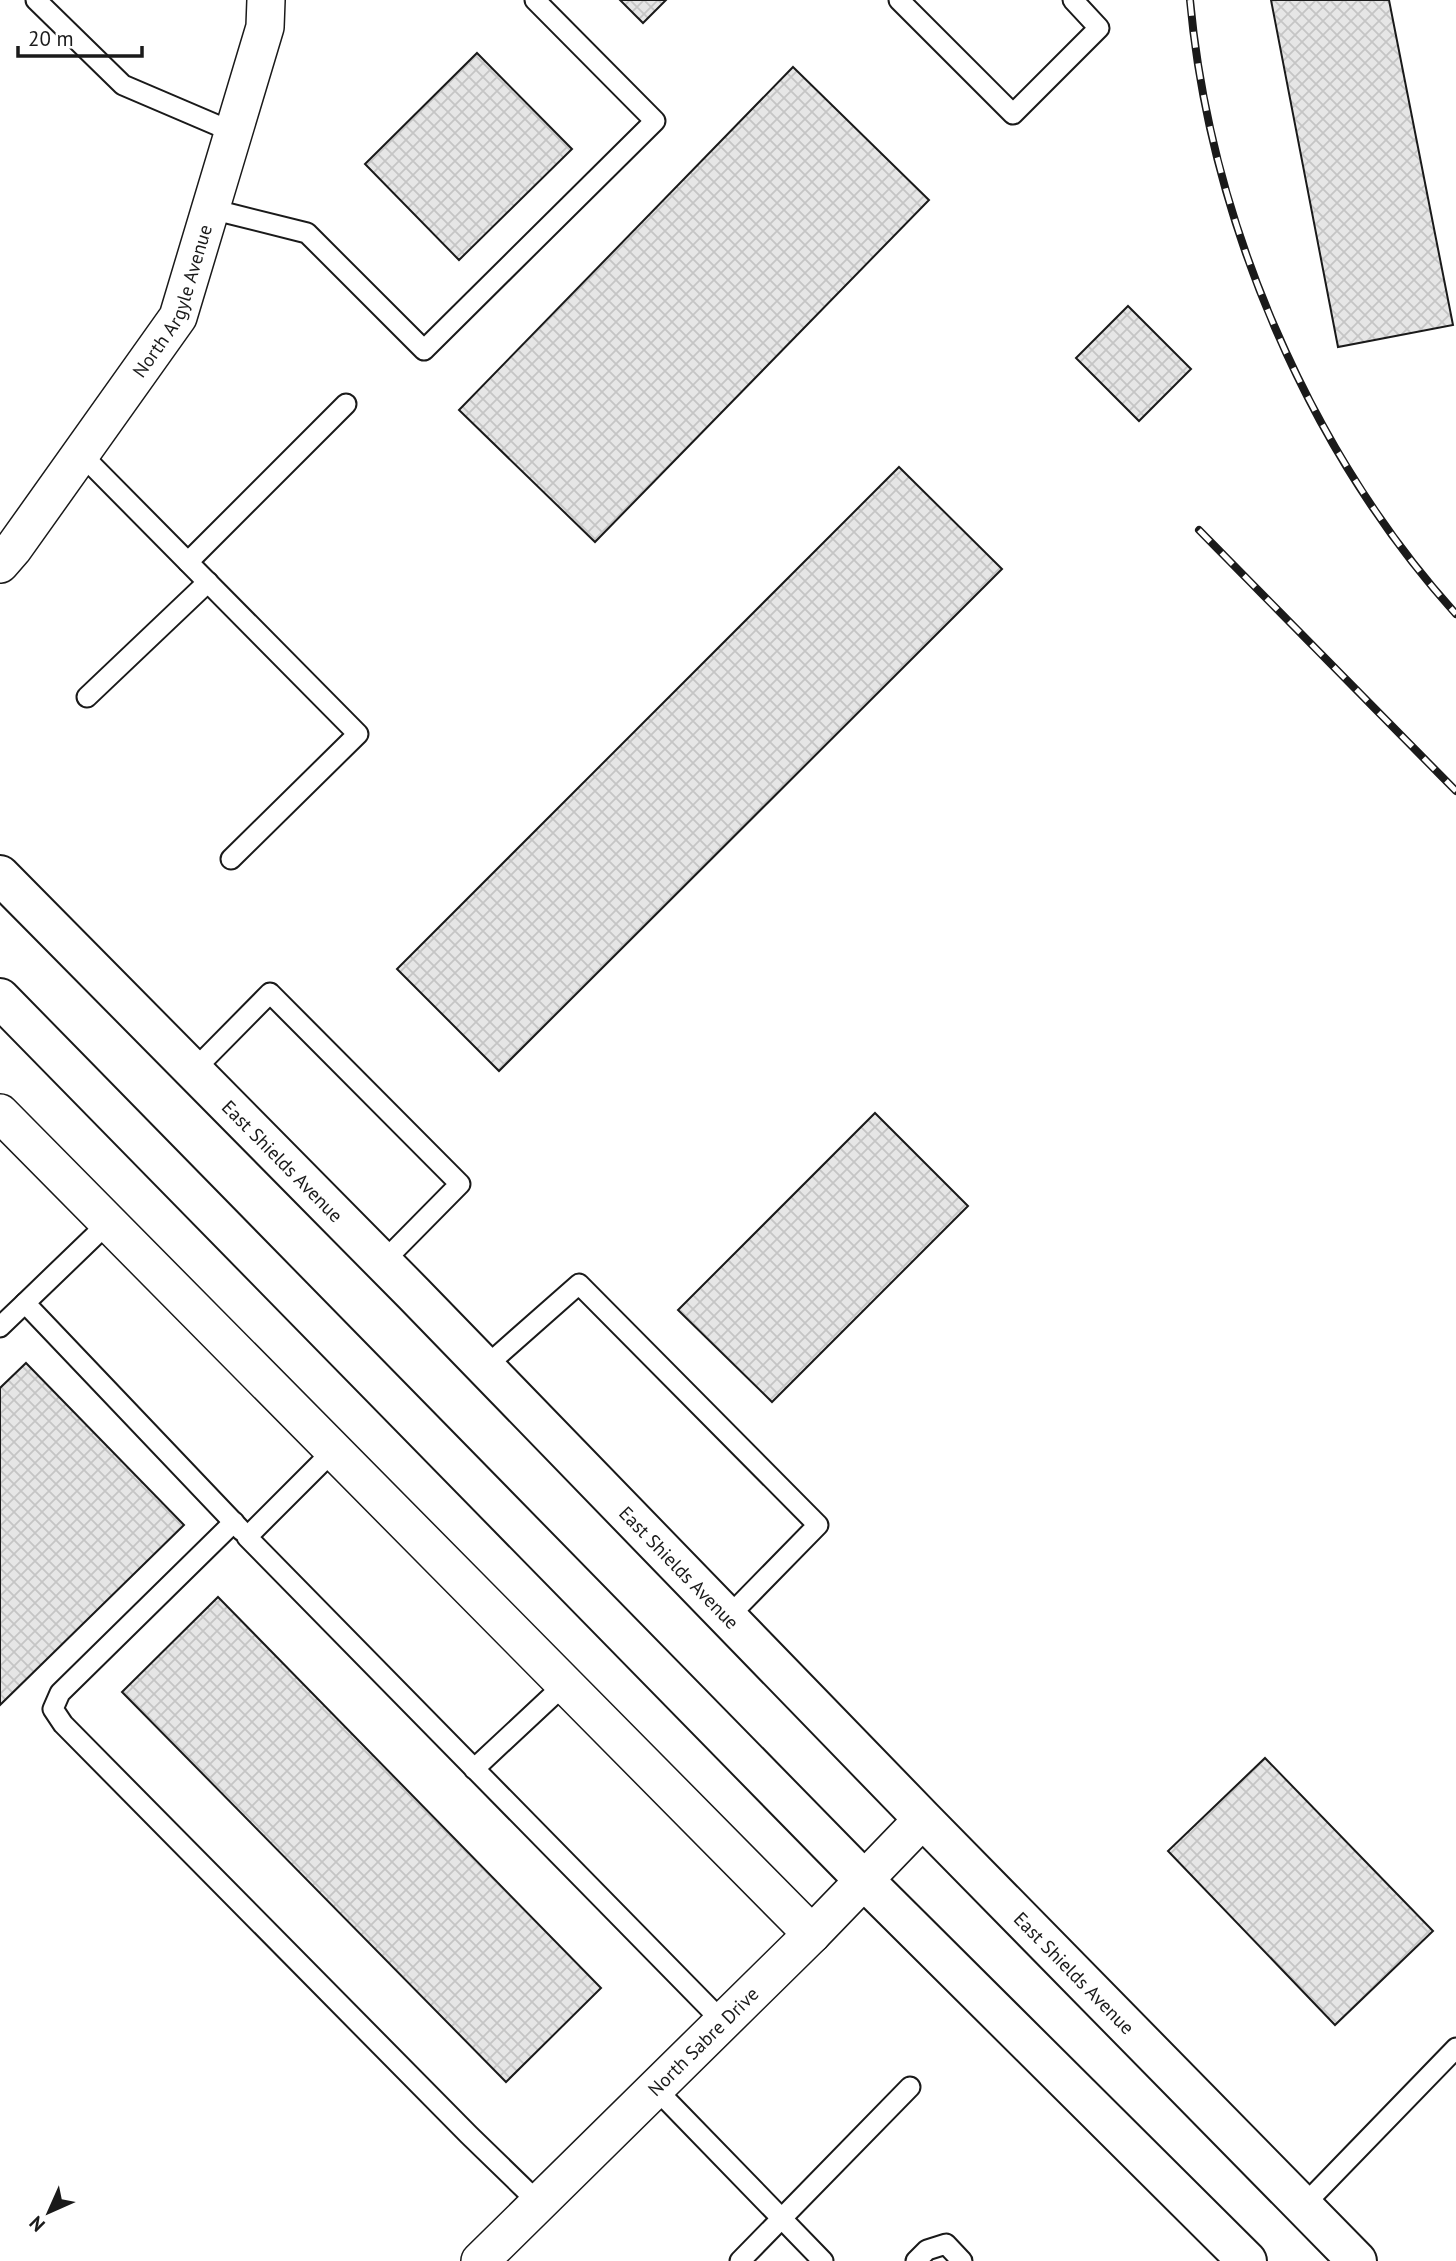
<svg xmlns="http://www.w3.org/2000/svg" width="1456" height="2261" viewBox="0 0 1456 2261" font-family="'PT Sans',sans-serif">
<defs>
<pattern id="building-cross-hatch" width="8" height="8" patternUnits="userSpaceOnUse" patternTransform="scale(1.75)"><rect width="8" height="8" fill="#e6e6e6"/><path d="M0 0l8 8M0 8l8-8" fill="none" stroke="#c5c5c5"/></pattern>
</defs>
<rect width="100%" height="100%" fill="#fff"/>
<g fill="url(#building-cross-hatch)" stroke="#1a1a1a" stroke-width="2">
<polygon points="620,0 666,0 643,23"/>
<polygon points="1271,0 1389,0 1453,325 1338,347"/>
<polygon points="477,53 572,149 459,260 365,164"/>
<polygon points="793,67 929,200 595,542 459,410"/>
<polygon points="1128,306 1191,369 1139,421 1076,358"/>
<polygon points="899,467 1002,569 499,1071 397,969"/>
<polygon points="875,1113 968,1206 772,1402 678,1310"/>
<polygon points="26,1363 184,1525 0,1705 0,1388"/>
<polygon points="218,1597 601,1988 506,2082 122,1692"/>
<polygon points="1265,1758 1433,1931 1335,2025 1168,1851"/>
</g>
<g fill="none" stroke-linecap="round" stroke-linejoin="round">
<g stroke="#1a1a1a" stroke-width="23">
<g id="service">
<polyline points="36,0 123,85 233,132"/>
<polyline points="899,0 1013,114 1099,28 1073,0"/>
<polyline points="211,209 307,233 424,350 655,121 535,0"/>
<polyline points="81,454 358,734 231,859"/>
<polyline points="188,562 346,404"/>
<polyline points="87,697 208,582"/>
<polyline points="193,1071 270,993 460,1184 383,1262"/>
<polyline points="108,1223 25,1303 242,1531"/>
<polyline points="0,1327 25,1303"/>
<polyline points="485,1367 579,1284 818,1525 728,1617"/>
<polyline points="334,1450 247,1537 723,2022"/>
<polyline points="234,1522 60,1693 53,1709 63,1724 469,2135 539,2203"/>
<polyline points="474,1769 565,1684"/>
<polyline points="655,2088 823,2261"/>
<polyline points="1303,2206 1456,2048"/>
<polyline points="740,2261 910,2087"/>
<polyline points="916,2261 927,2250 946,2244 962,2261"/>
</g>
</g>
<g stroke="#1a1a1a" stroke-width="40">
<g id="minor">
<path id="s1" d="M0,564L13,549L178,317L265,27L266,0"/>
<polyline points="0,1113 812,1934"/>
<path id="s2" d="M480,2261L812,1934L923,1819"/>
</g>
</g>
<g stroke="#1a1a1a" stroke-width="42">
<g id="secondary">
<path id="s3" d="M0,875L414,1294L923,1819L1357,2261"/>
<polyline points="0,998 864,1880 1247,2261"/>
</g>
</g>
<use href="#service" stroke="#fff" stroke-width="19"/>
<use href="#minor" stroke="#fff" stroke-width="37"/>
<use href="#secondary" stroke="#fff" stroke-width="38"/>
<g stroke="#1a1a1a" stroke-width="8">
<g id="rail">
<path d="M1190,0C1210,219 1308,450 1456,614"/>
<polyline points="1199,530 1456,791"/>
</g>
</g>
<use href="#rail" stroke="#fff" stroke-width="5" stroke-dasharray="16" stroke-linecap="butt"/>
</g>
<g text-anchor="middle" dominant-baseline="central" stroke-width="5" stroke-linejoin="round" paint-order="stroke">
<g font-size="19" fill="#1a1a1a" stroke="#fff">
<text stroke="none"><textPath href="#s1" startOffset="317">North Argyle Avenue</textPath></text>
<text stroke="none"><textPath href="#s3" startOffset="402">East Shields Avenue</textPath></text>
<text stroke="none"><textPath href="#s3" startOffset="970">East Shields Avenue</textPath></text>
<text stroke="none"><textPath href="#s3" startOffset="1536">East Shields Avenue</textPath></text>
<text stroke="none"><textPath href="#s2" startOffset="313">North Sabre Drive</textPath></text>
</g>
</g>
<g transform="translate(49 2212) rotate(225)" stroke="#ffffff" stroke-width="5" paint-order="stroke">
<path d="M0-5L12 26L0 18L-12 26Z" fill="#1a1a1a"/>
<text y="-10" font-size="19" font-weight="bold" text-anchor="middle" fill="#1a1a1a">N</text>
</g>
<path d="M18 46v10h124v-10" fill="none" stroke="#1a1a1a" stroke-width="3.5"/>
<text x="28" y="46" font-size="21" fill="#1a1a1a" stroke="#ffffff" stroke-width="5" paint-order="stroke">20 m</text>
</svg>
